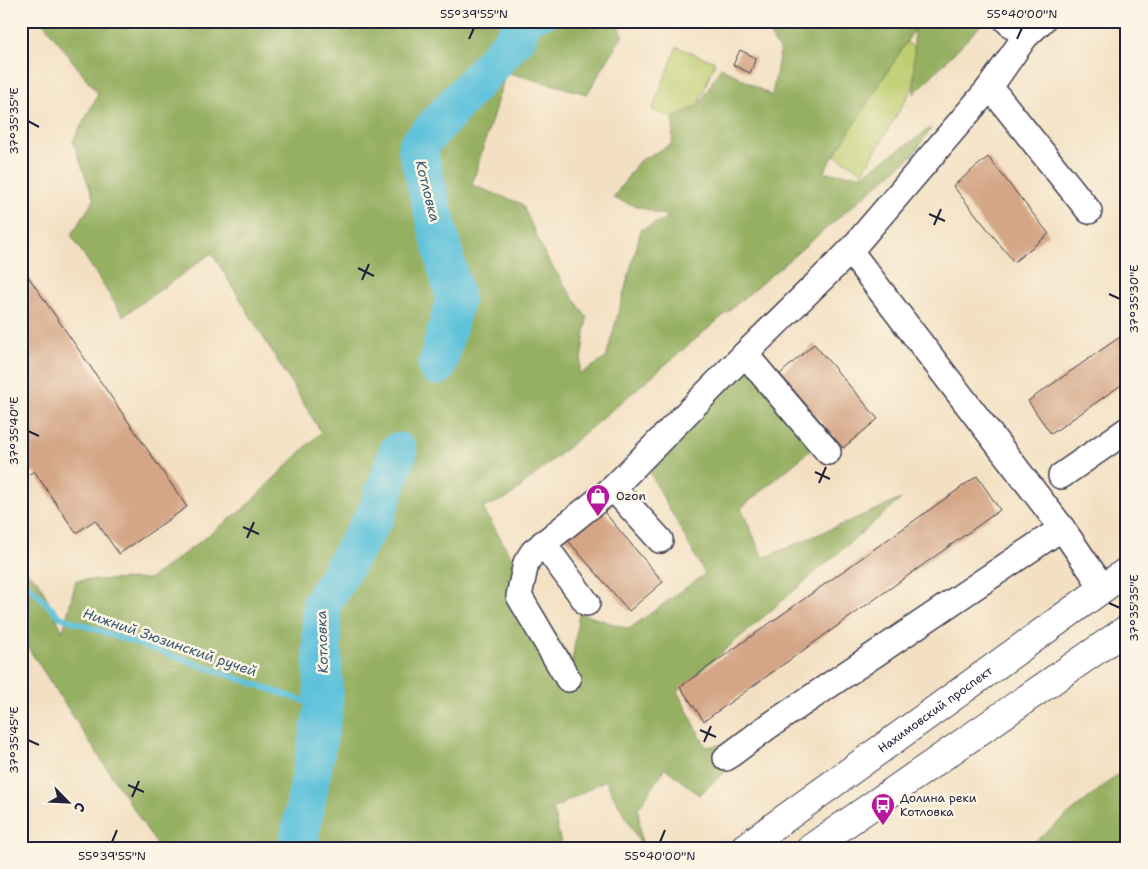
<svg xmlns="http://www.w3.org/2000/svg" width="1148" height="869" viewBox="0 0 1148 869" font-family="'Shantell Sans',sans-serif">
<rect width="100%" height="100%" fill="#fcf5e5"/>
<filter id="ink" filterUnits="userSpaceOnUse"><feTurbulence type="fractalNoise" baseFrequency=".02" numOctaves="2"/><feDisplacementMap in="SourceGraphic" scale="10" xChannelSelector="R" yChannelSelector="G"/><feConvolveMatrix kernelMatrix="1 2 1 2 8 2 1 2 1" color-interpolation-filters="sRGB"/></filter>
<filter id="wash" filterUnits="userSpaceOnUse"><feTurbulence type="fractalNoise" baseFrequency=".0096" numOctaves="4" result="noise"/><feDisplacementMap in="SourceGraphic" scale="20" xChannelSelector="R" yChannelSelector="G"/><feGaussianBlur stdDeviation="1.12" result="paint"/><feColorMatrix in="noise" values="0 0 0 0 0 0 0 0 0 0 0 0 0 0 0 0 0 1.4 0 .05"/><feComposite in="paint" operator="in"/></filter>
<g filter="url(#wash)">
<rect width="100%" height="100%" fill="#f3e0c2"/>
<g fill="#becd70" stroke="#707856">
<polygon points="877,25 931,57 863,172 809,140"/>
<polygon points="677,47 715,62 690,125 652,110"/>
</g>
<g fill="#96b062" stroke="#5c694e">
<polygon points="42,21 183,21 219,30 226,21 618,21 623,35 587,94 506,72 472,185 522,204 546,257 587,318 579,375 606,358 641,230 669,217 613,198 639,161 672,144 674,117 699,105 721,67 772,96 780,51 766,29 764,21 985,21 914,94 914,30 823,173 862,175 931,128 914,154 509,497 483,508 572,663 579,613 629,629 705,574 650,473 689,419 743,339 812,449 741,508 763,558 901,499 677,691 706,747 761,739 699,795 665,768 638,809 642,846 605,780 553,809 562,848 159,848 21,637 21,567 39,582 63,632 76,580 150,579 242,510 321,432 212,253 123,316 71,235 94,200 73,141 98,94"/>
<polygon points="1127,767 1127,848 1027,848"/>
</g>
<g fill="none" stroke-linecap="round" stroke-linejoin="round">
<g stroke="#5ec2db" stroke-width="6">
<polyline points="518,35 561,21"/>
<polyline points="21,578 60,617 324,708"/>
</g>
<g stroke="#5ec2db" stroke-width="39">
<polyline points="437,366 455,299 417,147 518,35 521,21"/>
<polyline points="299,848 298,844 324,708 321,605 378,510 398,452"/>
</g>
</g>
<g id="blocks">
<g fill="#d4a586">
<polygon points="740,50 756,58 750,73 733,65"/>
<polygon points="988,157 1049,234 1014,262 953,186"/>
<polygon points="21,266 187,507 119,554 95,520 76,533 34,471 21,480"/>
<polygon points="1127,332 1127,381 1051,434 1028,401"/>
<polygon points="814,344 878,419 843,448 780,374"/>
<polygon points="977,476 1000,510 704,721 680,687"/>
<polygon points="600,507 663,582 629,611 565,537"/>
</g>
</g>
</g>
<g filter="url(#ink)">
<use href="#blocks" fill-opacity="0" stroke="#413e4f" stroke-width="1"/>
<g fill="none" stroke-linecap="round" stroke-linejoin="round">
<g stroke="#413e4f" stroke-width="28">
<g id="minor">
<polyline points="1007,21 1025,37"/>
<polyline points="990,87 1089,211"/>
<polyline points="850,251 1062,528 1103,588"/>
<polyline points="745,354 828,452"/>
<polyline points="1061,476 1127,430"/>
<polyline points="613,488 660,540"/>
<polyline points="543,543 587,603"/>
<polyline points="568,679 519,596 526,563 533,552 613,488 745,354 850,251 990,87 1025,37 1042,21"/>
<polyline points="726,758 766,728 1062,528"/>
</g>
</g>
<g stroke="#413e4f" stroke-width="30">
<g id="major">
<path id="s1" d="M744,848L1127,571"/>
<polyline points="811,848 1127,629"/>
</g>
</g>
<use href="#minor" stroke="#fff" stroke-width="25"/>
<use href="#major" stroke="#fff" stroke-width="28"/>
</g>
</g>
<path fill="none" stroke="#22223b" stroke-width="2" d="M469,39L474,28M1017,39L1022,28M28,121L39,127M929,214L945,221M934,225L941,209M358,268L374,276M362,280L369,264M1109,294L1120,299M28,431L39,436M815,472L830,479M819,483L826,467M243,527L259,534M247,538L254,522M1109,603L1120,608M700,730L716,737M28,740L39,745M704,742L711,726M128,785L144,792M132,797L139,781M112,842L117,830M660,842L665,830"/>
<defs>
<g id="shop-pin" transform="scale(1.25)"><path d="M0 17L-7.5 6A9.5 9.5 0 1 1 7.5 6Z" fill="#b5179e" stroke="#fcf5e5"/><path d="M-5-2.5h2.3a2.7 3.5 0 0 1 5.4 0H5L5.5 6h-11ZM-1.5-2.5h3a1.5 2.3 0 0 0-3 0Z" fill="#fff"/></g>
<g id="bus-pin" transform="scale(1.25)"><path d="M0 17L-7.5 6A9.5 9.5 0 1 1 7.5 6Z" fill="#b5179e" stroke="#fcf5e5"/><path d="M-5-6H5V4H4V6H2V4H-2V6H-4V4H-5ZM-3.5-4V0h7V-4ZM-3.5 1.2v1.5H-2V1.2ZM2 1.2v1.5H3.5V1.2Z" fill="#fff"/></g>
</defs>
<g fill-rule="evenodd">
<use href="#shop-pin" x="598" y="496"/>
<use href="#bus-pin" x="883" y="805"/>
</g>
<g text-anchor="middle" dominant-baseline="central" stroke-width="5" stroke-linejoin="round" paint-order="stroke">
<g font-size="12" fill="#22223b" stroke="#fcf5e5" text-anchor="start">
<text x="616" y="496">Ozon</text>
<text x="900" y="798">Долина реки<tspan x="900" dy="14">Котловка</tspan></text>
</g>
<g font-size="12" fill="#22223b" stroke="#fcf5e5">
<text stroke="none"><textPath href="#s1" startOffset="236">Нахимовский проспект</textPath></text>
</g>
<g font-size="14" font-style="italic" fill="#375a73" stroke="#fcf5e5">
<text transform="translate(428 191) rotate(76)">Котловка</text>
<text transform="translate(170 642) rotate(19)">Нижний Зюзинский ручей</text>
<text transform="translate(322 642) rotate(-92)">Котловка</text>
</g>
</g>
<rect width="1148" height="869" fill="none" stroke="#fcf5e5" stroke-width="55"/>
<g transform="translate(68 802) rotate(114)" stroke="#fcf5e5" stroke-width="4" paint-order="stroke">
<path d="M0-4L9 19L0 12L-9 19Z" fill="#22223b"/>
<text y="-8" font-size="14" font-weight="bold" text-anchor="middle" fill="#22223b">С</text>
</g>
<rect x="28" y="28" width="1092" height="814" fill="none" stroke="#22223b" stroke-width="2"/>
<g font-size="12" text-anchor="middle" fill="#22223b">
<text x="474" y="18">55°39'55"N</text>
<text x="1022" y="18">55°40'00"N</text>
<text transform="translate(14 121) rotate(-90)" y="4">37°35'35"E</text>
<text transform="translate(1134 299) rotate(-90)" y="4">37°35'30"E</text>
<text transform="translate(14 431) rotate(-90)" y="4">37°35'40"E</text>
<text transform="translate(1134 608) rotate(-90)" y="4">37°35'35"E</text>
<text transform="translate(14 740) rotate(-90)" y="4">37°35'45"E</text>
<text x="112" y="860">55°39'55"N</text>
<text x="660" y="860">55°40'00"N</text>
</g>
</svg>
